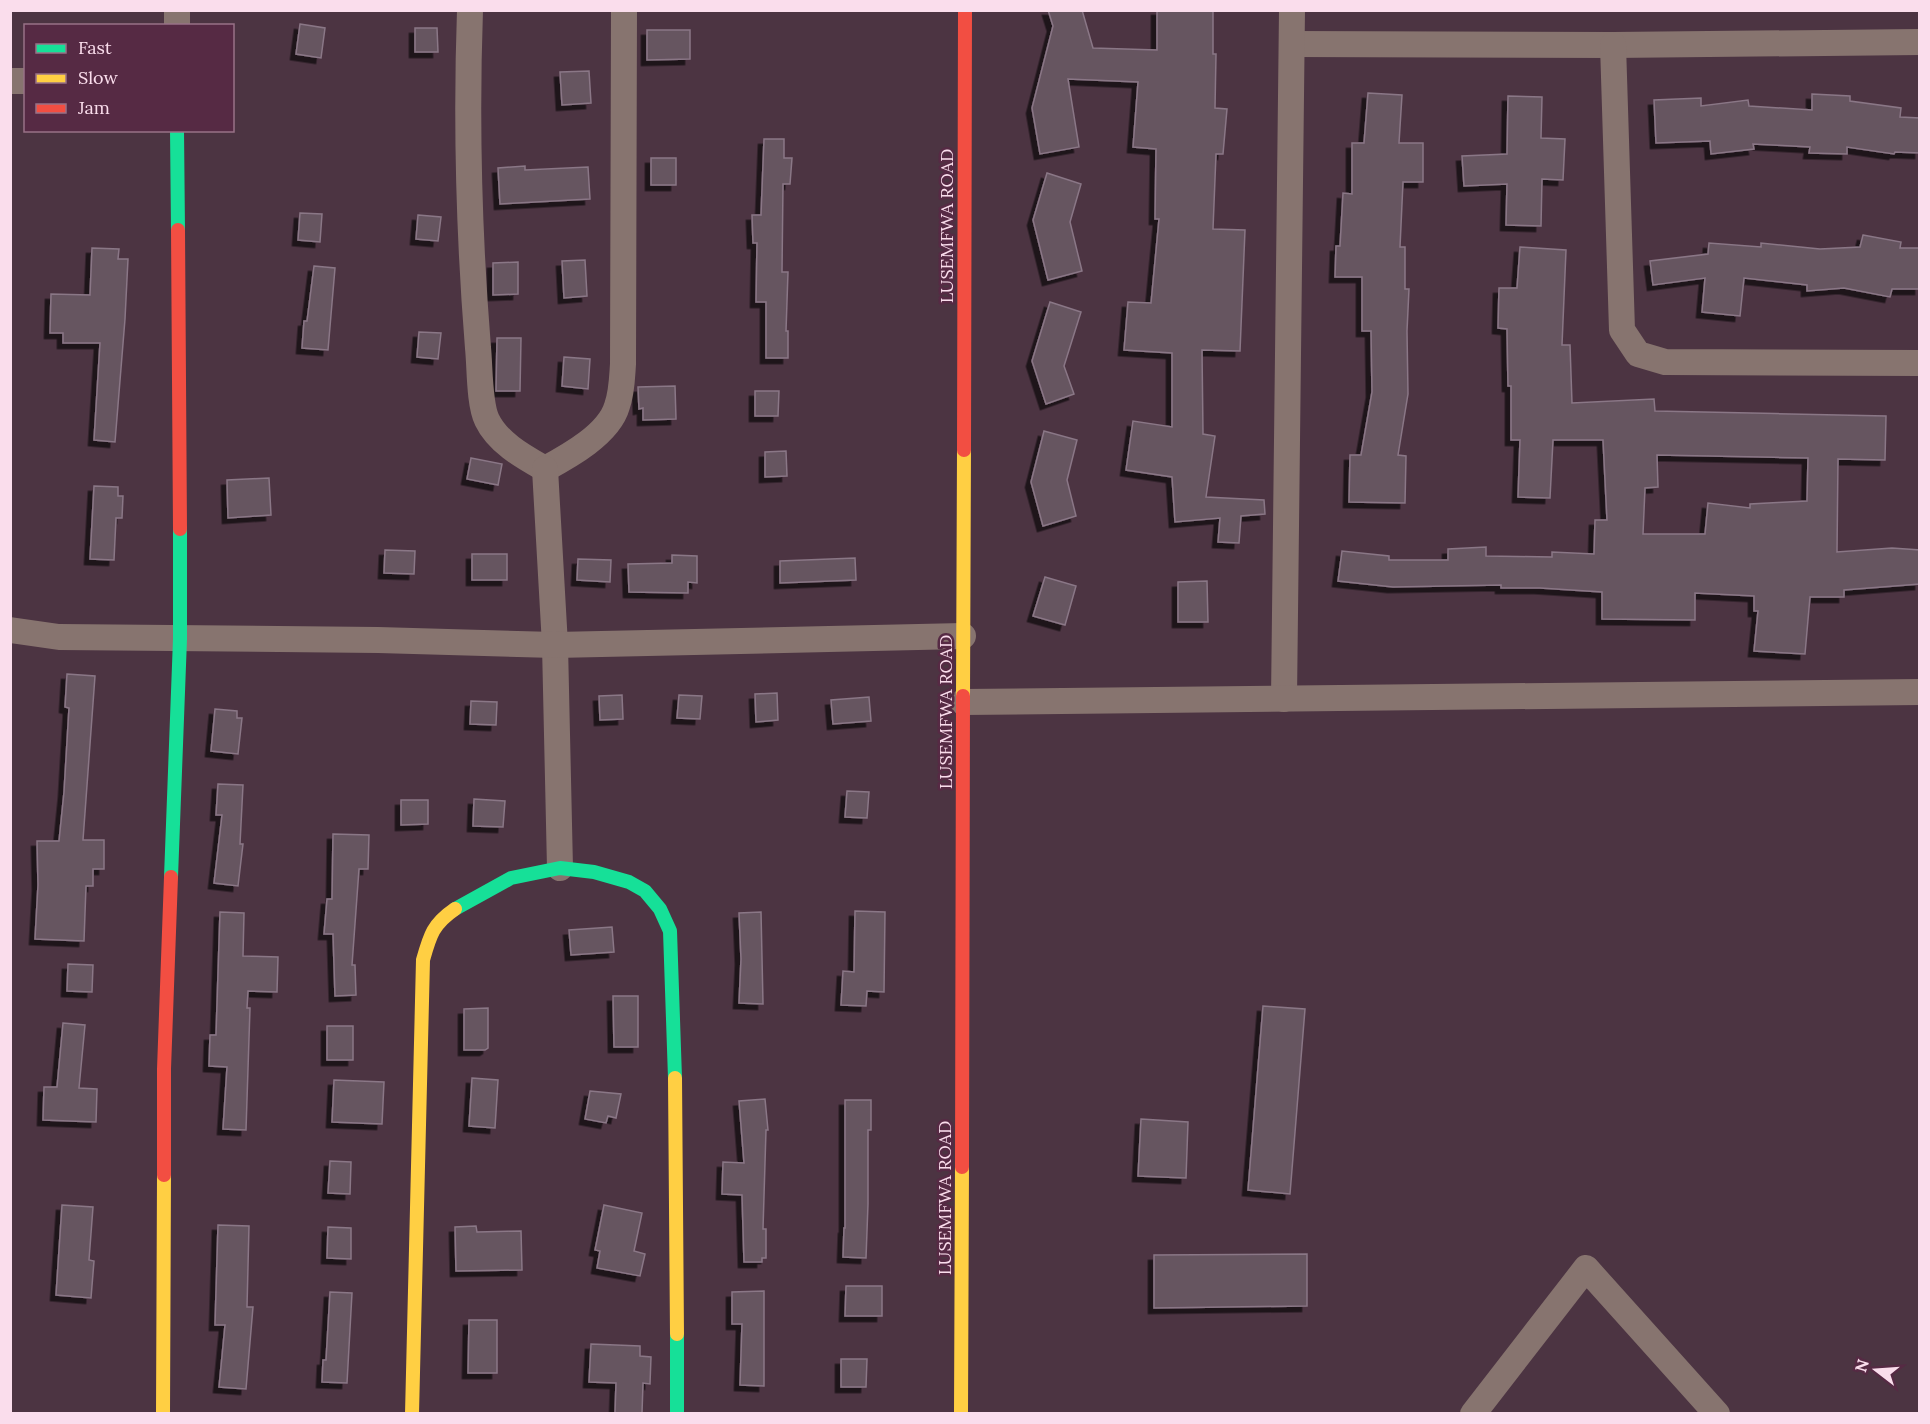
<svg xmlns="http://www.w3.org/2000/svg" width="1930" height="1424" viewBox="0 0 1930 1424" font-family="Lora,serif">
<defs>
<filter id="shadow"><feDropShadow dx="-5.5" dy="5.5" stdDeviation="0" flood-color="#0009"/></filter>
</defs>
<rect width="100%" height="100%" fill="#4c3442"/>
<g fill="#665461" stroke="#8a7786" stroke-width="1.5" fill-rule="evenodd" filter="url(#shadow)">
<polygon points="1048,10 1082,10 1093,48 1157,50 1157,10 1213,10 1213,54 1216,54 1215,108 1227,109 1223,154 1216,154 1213,229 1245,230 1240,351 1202,350 1203,434 1215,436 1206,497 1264,500 1265,514 1241,516 1239,543 1218,542 1220,518 1175,522 1172,477 1126,470 1133,421 1172,427 1172,353 1124,350 1128,302 1151,303 1159,219 1155,219 1156,149 1133,147 1138,82 1068,79 1079,147 1040,154 1032,108 1053,26"/>
<polygon points="300,24 325,28 321,58 296,54"/>
<polygon points="415,28 437,28 438,52 415,52"/>
<polygon points="647,30 690,30 690,59 647,60"/>
<polygon points="589,71 591,103 562,105 560,72"/>
<polygon points="1368,93 1402,95 1399,143 1423,143 1423,182 1403,182 1400,247 1405,247 1405,289 1409,289 1407,331 1408,394 1398,455 1406,456 1405,503 1349,502 1350,455 1361,455 1372,392 1371,331 1362,331 1362,277 1335,277 1336,246 1340,246 1343,193 1352,194 1352,143 1364,143"/>
<polygon points="1812,94 1850,96 1850,101 1901,108 1900,117 1920,118 1920,153 1895,152 1894,154 1847,147 1847,154 1809,153 1810,147 1753,144 1754,149 1711,154 1710,141 1656,143 1654,100 1701,98 1701,106 1748,100 1749,106 1812,110"/>
<polygon points="1508,96 1542,97 1541,138 1565,139 1563,180 1542,179 1541,226 1506,225 1507,184 1464,186 1462,156 1507,154"/>
<polygon points="764,139 784,139 784,158 792,158 790,184 783,184 782,272 788,272 786,331 788,331 788,358 766,358 766,302 756,302 757,243 753,243 752,215 761,215"/>
<rect x="651" y="158" width="25" height="27"/>
<polygon points="525,166 525,170 588,167 590,199 500,204 498,168"/>
<polygon points="1047,173 1081,184 1070,222 1082,271 1048,280 1033,220"/>
<polygon points="300,213 322,214 320,242 298,240"/>
<polygon points="418,215 441,217 438,241 416,239"/>
<polygon points="1863,235 1901,242 1900,248 1920,248 1920,289 1892,289 1890,297 1844,288 1807,291 1807,285 1744,278 1740,316 1702,312 1705,278 1653,285 1650,261 1708,254 1709,243 1761,247 1761,243 1820,249 1860,247"/>
<path d="M1520,247L1566,250L1562,345H1570L1572,403L1654,399L1655,411L1886,416L1885,460L1838,459L1837,552L1892,548L1920,550V584L1844,590V597H1810L1805,654L1754,651L1758,611H1754V596L1695,593V620L1602,619V592L1540,588H1501V585L1393,587L1338,581L1342,551L1389,556V560H1448V549L1486,547V556L1552,557V552L1594,554L1595,520H1607L1603,440H1553L1550,498L1518,497L1520,440H1511V386H1508L1507,329L1498,328L1499,288H1517ZM1657,455L1808,458L1807,501L1750,504V508L1708,503L1705,534H1643L1645,488L1658,487Z"/>
<polygon points="92,248 119,249 118,259 128,259 125,319 115,442 94,440 100,343 63,343 63,333 50,333 51,294 90,295"/>
<polygon points="585,260 587,296 564,298 562,261"/>
<polygon points="518,262 518,294 493,295 493,263"/>
<polygon points="314,266 335,268 328,350 302,348 304,321 307,321"/>
<polygon points="1050,302 1081,312 1064,366 1074,394 1046,404 1032,361"/>
<polygon points="419,332 441,333 438,359 417,357"/>
<polygon points="497,338 521,338 520,391 496,391"/>
<polygon points="564,357 590,359 588,389 562,386"/>
<polygon points="675,386 676,419 643,420 643,408 639,409 638,387"/>
<polygon points="755,391 779,391 778,416 755,416"/>
<polygon points="1044,431 1077,440 1067,480 1076,516 1043,526 1031,482"/>
<polygon points="786,451 787,476 765,477 765,452"/>
<polygon points="471,458 502,464 498,485 467,479"/>
<polygon points="269,478 271,515 228,518 227,480"/>
<polygon points="94,486 118,487 118,496 123,496 122,518 116,518 114,560 90,559"/>
<polygon points="385,550 415,551 414,574 384,573"/>
<rect x="472" y="554" width="35" height="26"/>
<polygon points="672,555 697,556 697,583 688,582 688,593 629,592 628,564 672,563"/>
<polygon points="855,558 856,580 780,583 780,561"/>
<polygon points="578,559 611,560 610,582 577,580"/>
<polygon points="1045,577 1076,586 1065,625 1033,616"/>
<polygon points="1207,581 1208,622 1178,622 1178,582"/>
<polygon points="67,674 95,676 83,840 104,840 104,869 93,869 93,886 86,886 84,941 35,939 38,885 37,841 59,841 64,792 69,708 65,707"/>
<polygon points="777,693 778,720 756,722 755,694"/>
<polygon points="622,695 623,719 600,720 599,696"/>
<polygon points="679,695 702,696 700,719 677,718"/>
<polygon points="869,697 871,721 833,724 831,700"/>
<polygon points="471,701 497,702 496,725 470,724"/>
<polygon points="215,709 237,711 237,718 242,718 238,754 211,751"/>
<polygon points="218,784 243,785 240,844 243,844 238,886 214,883 222,815 216,815"/>
<polygon points="847,791 869,792 867,818 845,817"/>
<polygon points="474,799 505,801 503,827 473,826"/>
<polygon points="401,800 428,800 428,824 401,825"/>
<polygon points="333,834 369,835 368,869 359,869 352,965 355,965 356,995 335,996 333,934 324,934 327,899 332,899"/>
<polygon points="855,911 885,912 884,992 867,991 866,1006 841,1005 843,971 854,972"/>
<polygon points="220,912 244,913 243,956 278,957 277,992 248,991 247,1008 250,1008 246,1130 223,1129 227,1067 209,1066 210,1035 216,1035"/>
<polygon points="761,912 763,1004 739,1003 741,959 739,913"/>
<polygon points="612,927 614,952 571,955 569,930"/>
<polygon points="68,964 93,965 92,992 67,991"/>
<polygon points="613,996 638,996 638,1047 614,1047"/>
<polygon points="1263,1006 1305,1009 1290,1194 1248,1190"/>
<polygon points="488,1008 488,1048 485,1050 464,1050 464,1009"/>
<polygon points="63,1023 85,1025 79,1088 97,1089 96,1122 43,1120 44,1087 57,1087"/>
<rect x="327" y="1026" width="26" height="34"/>
<polygon points="472,1078 498,1080 495,1128 469,1126"/>
<polygon points="334,1080 384,1082 382,1124 332,1122"/>
<polygon points="590,1091 621,1094 616,1118 608,1116 606,1123 585,1119"/>
<polygon points="765,1099 768,1130 766,1130 763,1229 766,1229 766,1258 762,1258 762,1262 744,1262 742,1195 722,1194 723,1162 744,1163 739,1101"/>
<polygon points="845,1100 871,1100 871,1130 868,1130 868,1204 866,1258 843,1257 844,1228 845,1228"/>
<polygon points="1141,1119 1188,1122 1186,1178 1138,1176"/>
<polygon points="330,1161 351,1162 350,1194 328,1193"/>
<polygon points="62,1205 93,1207 89,1260 94,1261 91,1298 56,1295"/>
<polygon points="604,1205 642,1213 634,1251 645,1254 640,1276 597,1268 600,1251 595,1250"/>
<polygon points="218,1225 249,1226 247,1307 253,1307 246,1389 219,1387 225,1325 215,1325"/>
<polygon points="476,1226 477,1232 521,1231 522,1270 456,1271 455,1227"/>
<polygon points="328,1227 351,1228 351,1259 327,1258"/>
<polygon points="1307,1254 1307,1306 1154,1308 1154,1255"/>
<polygon points="846,1286 882,1286 882,1316 845,1316"/>
<polygon points="764,1291 764,1386 740,1385 742,1324 732,1324 732,1292"/>
<polygon points="330,1292 352,1293 347,1383 322,1382 323,1360 326,1360"/>
<polygon points="469,1320 497,1320 497,1373 468,1373"/>
<polygon points="591,1344 640,1346 640,1356 651,1357 650,1384 643,1383 642,1413 615,1413 616,1383 589,1382"/>
<polygon points="841,1359 867,1359 866,1387 841,1387"/>
</g>
<g fill="none" stroke-linecap="round" stroke-linejoin="round">
<g stroke="#87746f" stroke-width="26">
<path d="M470,10C466,122 469,236 478,348C480,366 479,404 487,420C498,443 524,457 545,469"/>
<polyline points="177,26 177,10"/>
<polyline points="1292,44 1613,45 1920,42"/>
<polyline points="1613,45 1622,330 1638,354 1665,362 1920,363"/>
<polyline points="10,81 26,81"/>
<path d="M545,469C569,456 609,434 617,406C622,392 622,378 623,364L624,10"/>
<polyline points="545,469 555,645 560,868"/>
<polyline points="10,630 59,637 378,640 555,645 963,636"/>
<polyline points="1284,699 1292,10"/>
<polyline points="963,702 1920,692"/>
<polyline points="1473,1414 1586,1268 1717,1414"/>
</g>
<g stroke="#16e098" stroke-width="14">
<polyline points="177,130 178,230"/>
<polyline points="171,877 180,639 180,529"/>
<polyline points="455,909 511,878 560,868 594,872 629,882 645,891 660,909 670,931 675,1078"/>
<polyline points="677,1334 677,1414"/>
</g>
<g stroke="#ffcf43" stroke-width="14">
<polyline points="963,696 964,450"/>
<polyline points="675,1078 677,1334"/>
<polyline points="163,1414 164,1175"/>
<path d="M412,1414L423,960C430,935 433,924 455,909"/>
<polyline points="961,1414 962,1167"/>
</g>
<g stroke="#f24e42" stroke-width="14">
<polyline points="178,230 180,529"/>
<polyline points="964,450 965,10"/>
<polyline points="962,1167 963,696"/>
<polyline points="164,1175 164,1069 171,877"/>
</g>
</g>
<g text-anchor="middle" dominant-baseline="central" stroke-width="5" stroke-linejoin="round" paint-order="stroke">
<g font-size="18" fill="#faddec" stroke="#562a44">
<text transform="translate(946 226) rotate(-90)">LUSEMFWA ROAD</text>
<text transform="translate(945 712) rotate(-90)">LUSEMFWA ROAD</text>
<text transform="translate(944 1198) rotate(-90)">LUSEMFWA ROAD</text>
</g>
</g>
<rect width="1930" height="1424" fill="none" stroke="#faddec" stroke-width="24"/>
<rect x="24" y="24" width="210" height="108" fill="#562a44" stroke="#987287" stroke-width="1.5"/>
<rect x="36" y="44" width="30" height="9" fill="#16e098" stroke="#987287" stroke-width="1.5"/>
<text x="78" y="54" font-size="18" fill="#faddec">Fast</text>
<rect x="36" y="74" width="30" height="9" fill="#ffcf43" stroke="#987287" stroke-width="1.5"/>
<text x="78" y="84" font-size="18" fill="#faddec">Slow</text>
<rect x="36" y="104" width="30" height="9" fill="#f24e42" stroke="#987287" stroke-width="1.5"/>
<text x="78" y="114" font-size="18" fill="#faddec">Jam</text>
<g transform="translate(1876 1370) rotate(287)" stroke="#562a44" stroke-width="4.5" paint-order="stroke">
<path d="M0-4.5L10 22L0 15L-10 22Z" fill="#faddec"/>
<text y="-9" font-size="16" font-weight="bold" text-anchor="middle" fill="#faddec">N</text>
</g>
</svg>
